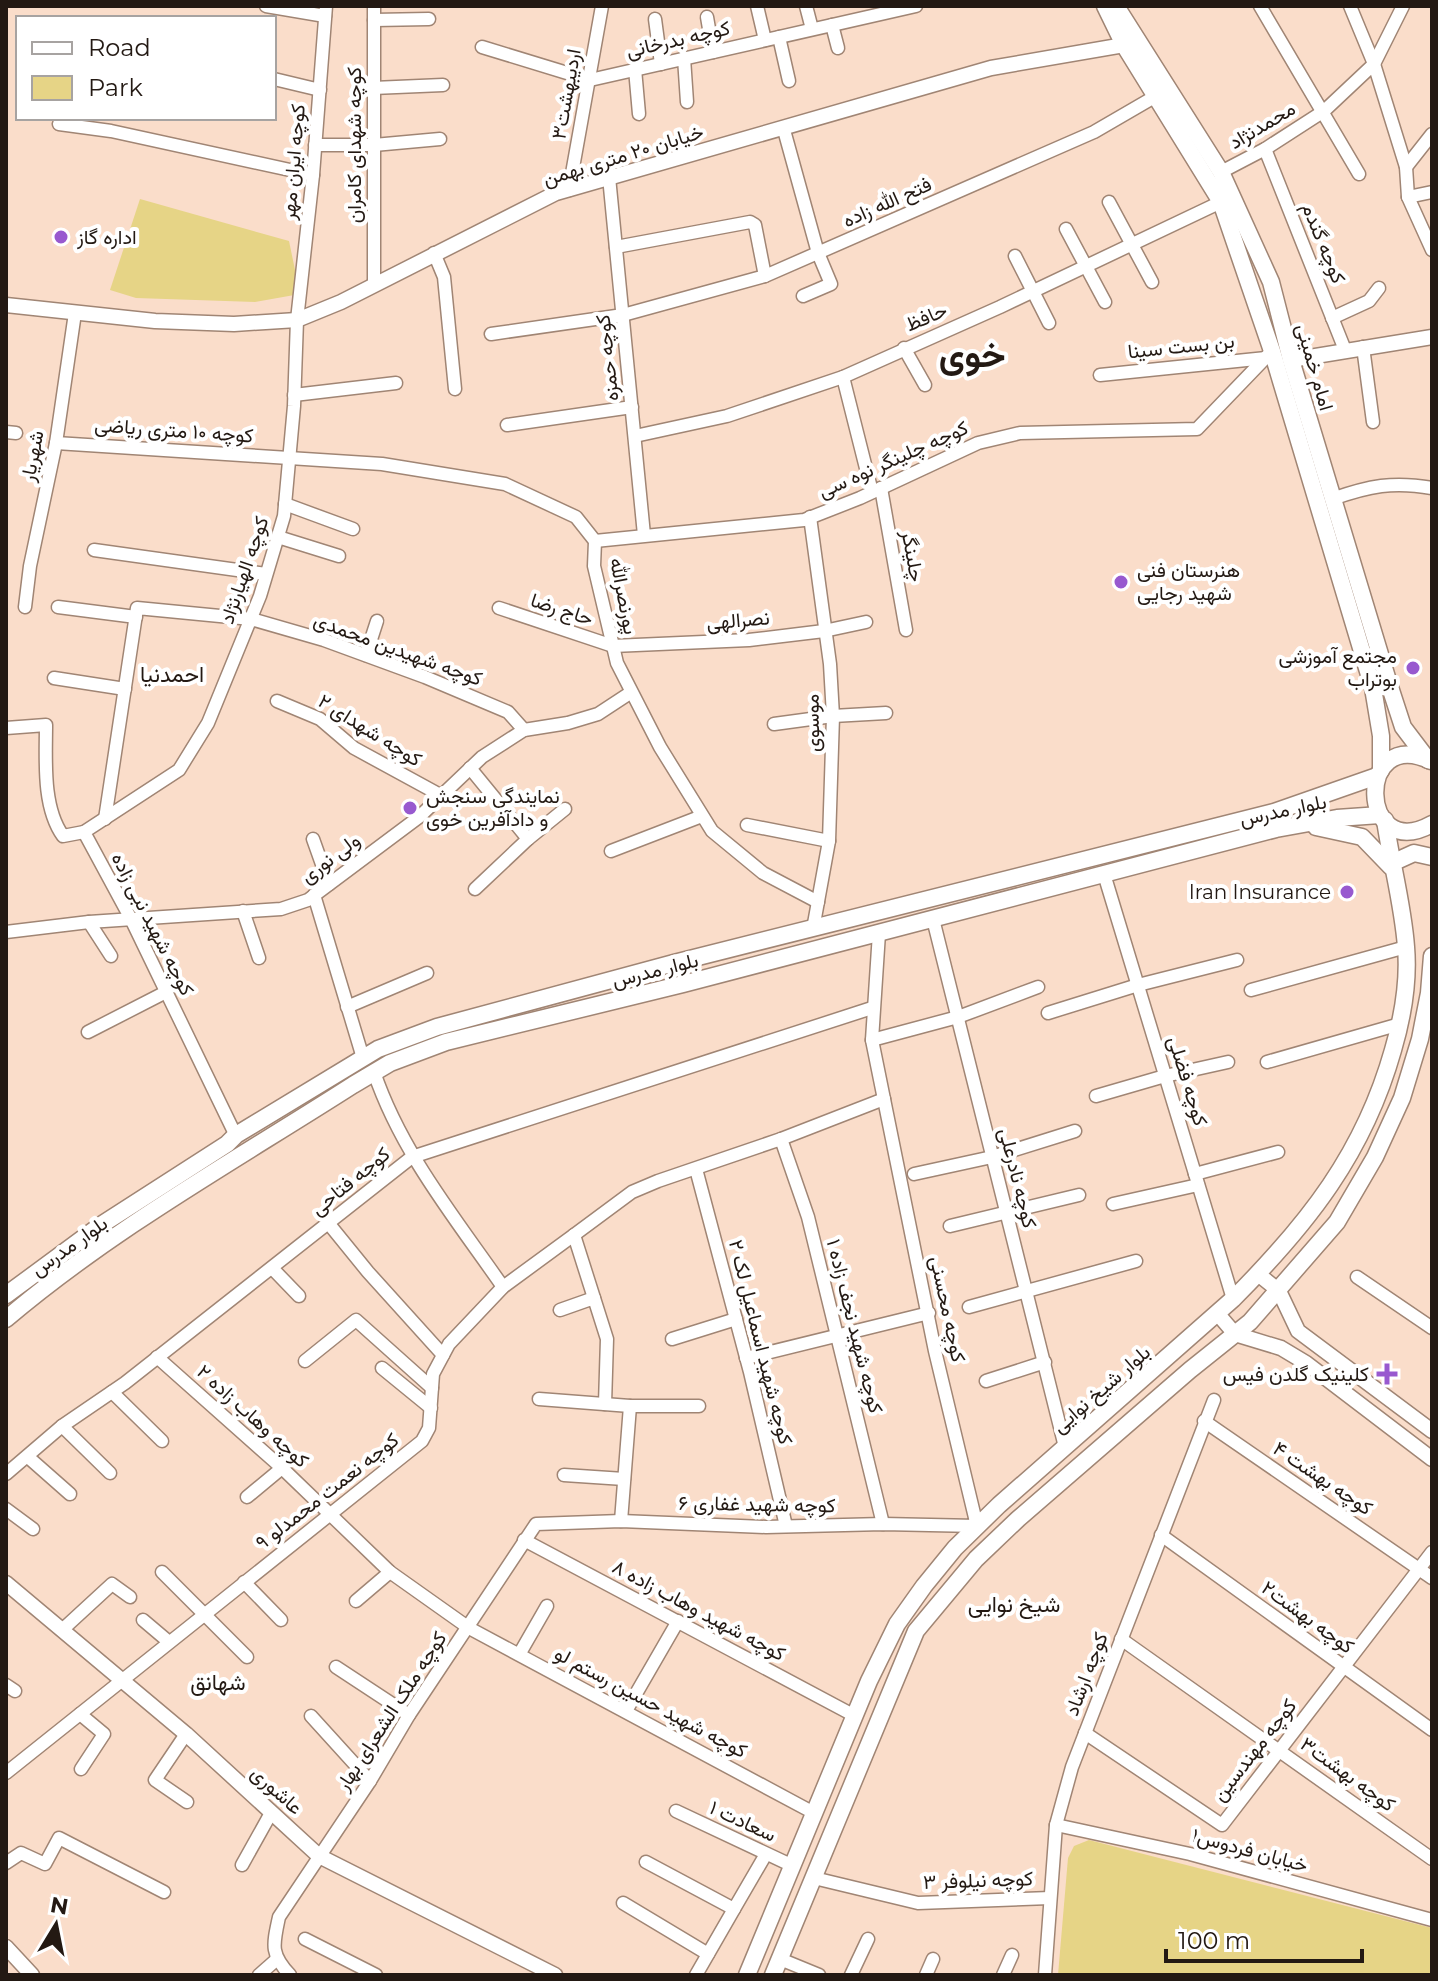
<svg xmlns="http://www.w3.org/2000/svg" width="1438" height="1981" viewBox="0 0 1438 1981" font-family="Montserrat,Vazirmatn,sans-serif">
<rect width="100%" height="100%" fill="#faddca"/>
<g fill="#e6d486">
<polygon points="140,199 289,241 300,294 255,302 136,298 110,290"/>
<polygon points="1089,1840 1432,1928 1432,1975 1058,1975 1068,1858 1074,1846"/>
</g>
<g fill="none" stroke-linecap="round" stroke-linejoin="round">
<g stroke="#a08574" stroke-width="15">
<g id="minor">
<polyline points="266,6 325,16"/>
<polyline points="757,6 765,40"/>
<polyline points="806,6 812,29"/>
<polyline points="1260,6 1359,174"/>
<polyline points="1350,6 1374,64 1406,167 1408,197 1432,250"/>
<polyline points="707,17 713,52"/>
<polyline points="655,19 661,64"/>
<polyline points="374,20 429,19"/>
<polyline points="832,25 838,48"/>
<polyline points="779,37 789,81"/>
<polyline points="482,47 590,80 916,6"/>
<polyline points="684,58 687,102"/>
<polyline points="635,69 639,114"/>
<polyline points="274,79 320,90"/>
<polyline points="373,88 443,85"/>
<polyline points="59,124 111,131 313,175"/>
<polyline points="784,130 818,253 831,284 803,296"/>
<polyline points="315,145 374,145 440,139"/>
<polyline points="1265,149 1345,350"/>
<polyline points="1406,167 1432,134"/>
<polyline points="1221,172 1265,149 1324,111 1374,64 1403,6"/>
<polyline points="609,177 644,535"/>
<polyline points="569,190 602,6"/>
<polyline points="1408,197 1432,192"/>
<polyline points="1109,202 1152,282"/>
<polyline points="1066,229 1105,302"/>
<polyline points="616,247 750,222 755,225 765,276"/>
<polyline points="434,253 444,277 455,389"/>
<polyline points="1015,256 1049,323"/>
<polyline points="374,285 374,6"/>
<polyline points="1332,318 1369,301 1379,288"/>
<polyline points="491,334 623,315 765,276 1094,132 1156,96"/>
<polyline points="1363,347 1373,422"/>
<polyline points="904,348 925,385"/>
<polyline points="1100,375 1266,358"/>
<polyline points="843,377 872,492"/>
<polyline points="294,395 396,383"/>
<polyline points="507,425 632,407"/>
<polyline points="6,432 16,433"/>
<polyline points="635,436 727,416 843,377 1000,307 1221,202"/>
<polyline points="56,443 382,464 505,484 576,517 595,541 594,566 617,663 660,747 712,831 763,873 818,902"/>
<polyline points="881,488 906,630"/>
<path d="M1332,499C1369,486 1393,481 1432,488"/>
<polyline points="285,504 353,529"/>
<polyline points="810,517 830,664 833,716 829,841 813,929"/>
<polyline points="278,537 339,556"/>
<polyline points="595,541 804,520 860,498 978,443 1020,433 1197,429 1272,351"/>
<polyline points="94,550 266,574"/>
<polyline points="25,607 30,566 56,443 75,313"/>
<polyline points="58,607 136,617"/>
<polyline points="499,608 613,646 749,640 824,631 866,622"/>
<polyline points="366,655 377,621"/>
<polyline points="54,678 125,689"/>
<polyline points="277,701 320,719 354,748 442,796"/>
<polyline points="774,724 833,716 886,713"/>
<path d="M6,728L46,725C46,759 42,807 63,836L84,832"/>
<polyline points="470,768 528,839 475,889"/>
<polyline points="105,819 137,608 251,619 324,640 425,677 508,712 524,730"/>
<polyline points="747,825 829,841"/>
<polyline points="313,839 329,884"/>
<polyline points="528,839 565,809"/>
<polyline points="611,851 702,816"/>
<polyline points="1104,874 1233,1299"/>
<polyline points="314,895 363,1058"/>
<polyline points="243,911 259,958"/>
<polyline points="933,919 1065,1447"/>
<polyline points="89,922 111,956"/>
<polyline points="6,932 89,922 281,909 308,900 419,817 482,757 524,730 568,723 598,714 630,693"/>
<polyline points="1251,990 1406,947"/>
<polyline points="347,1007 427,973"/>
<polyline points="1048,1013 1138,985 1237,960"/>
<polyline points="88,1032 166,992"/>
<polyline points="872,1040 958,1017 1038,987"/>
<polyline points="1267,1062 1400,1024"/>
<path d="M374,1072C401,1152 455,1218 503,1287"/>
<polyline points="1096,1096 1165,1076 1228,1062"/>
<polyline points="236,1136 131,919 84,832 179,770 208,723 260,596 284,516 294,406 297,320 313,175 326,6"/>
<polyline points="781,1139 808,1217 883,1524"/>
<polyline points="696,1169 750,1372 786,1526"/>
<polyline points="914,1174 992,1157 1075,1131"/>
<polyline points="1195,1174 1278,1152"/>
<polyline points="1113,1204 1198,1185"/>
<polyline points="329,1224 368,1272 443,1355"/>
<polyline points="950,1226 1079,1195"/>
<polyline points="574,1235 607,1339 605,1404"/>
<polyline points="272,1268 299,1296"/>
<polyline points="1357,1277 1432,1328"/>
<polyline points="969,1307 1136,1261"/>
<polyline points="560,1310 594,1298"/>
<polyline points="672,1339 736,1319"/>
<polyline points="157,1357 282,1468 390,1572 469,1628 814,1813"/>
<polyline points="746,1358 929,1313"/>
<polyline points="305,1361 356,1320 432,1388"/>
<polyline points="382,1368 431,1408"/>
<polyline points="986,1381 1045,1362"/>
<polyline points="112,1392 162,1441"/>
<polyline points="539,1399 630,1406 699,1406"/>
<polyline points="1204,1421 1432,1578"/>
<polyline points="62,1426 110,1473"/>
<polyline points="28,1457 70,1494"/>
<polyline points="6,1474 62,1426 125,1383 412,1157 872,1008"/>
<polyline points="564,1475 624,1479"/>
<polyline points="247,1497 282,1468"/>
<polyline points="6,1509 33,1529"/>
<polyline points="621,1521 630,1406"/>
<polyline points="1161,1535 1432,1730"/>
<polyline points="524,1540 855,1716"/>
<polyline points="162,1572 247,1657"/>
<polyline points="244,1582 281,1620"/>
<polyline points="356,1601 390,1572"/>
<polyline points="143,1620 169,1642"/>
<polyline points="62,1630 112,1584 130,1597"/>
<polyline points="1121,1639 1432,1859"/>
<polyline points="520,1653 547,1606"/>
<polyline points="336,1667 409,1715"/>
<polyline points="6,1685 15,1691"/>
<polyline points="626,1711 678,1621"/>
<polyline points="80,1714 104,1734 81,1769"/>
<polyline points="311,1716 370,1781"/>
<polyline points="1085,1733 1222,1825 1432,1552"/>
<polyline points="186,1734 155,1780 187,1802"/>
<polyline points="6,1773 422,1441 429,1428 433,1374 449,1344 503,1287 574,1235 632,1192 658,1181 781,1139 884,1099"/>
<polyline points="676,1811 793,1866"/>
<polyline points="1056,1825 1190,1854 1432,1920"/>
<polyline points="646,1862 734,1909 766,1854"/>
<polyline points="6,1863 21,1853 45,1864 59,1838 164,1892"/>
<polyline points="242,1865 271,1813"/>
<polyline points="814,1878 918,1903 1050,1898"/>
<polyline points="623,1903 708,1954"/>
<polyline points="305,1939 376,1975"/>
<polyline points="780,1959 819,1975"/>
<polyline points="259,1975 276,1960"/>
<path d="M290,1975C270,1954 273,1945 279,1917L370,1781L409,1715L536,1524L621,1521L766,1527L883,1524L977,1526L935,1351L872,1040L879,933"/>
<polyline points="696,1975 734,1909"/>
<polyline points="851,1975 868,1939"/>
<polyline points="926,1975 933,1959"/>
<polyline points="1003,1975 1012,1955"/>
<polyline points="1045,1975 1056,1825 1072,1767 1214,1400"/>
</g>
</g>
<g stroke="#a08574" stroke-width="17">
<g id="tertiary">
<polyline points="6,305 155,321 234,324 297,320 341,302 556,193 991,68 1124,45"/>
<polyline points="1291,360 1432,337"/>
<polyline points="1258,1274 1279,1291 1298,1331 1432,1431"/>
<polyline points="1217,1313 1235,1334 1281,1348 1306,1363 1432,1459"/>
<polyline points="6,1583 186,1734 319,1856 555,1975"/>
<polyline points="6,1947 32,1975"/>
</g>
</g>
<g stroke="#a08574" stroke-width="19">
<g id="secondary">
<polyline points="1105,6 1124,45 1221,202 1272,351 1373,688 1381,736 1381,770"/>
<polyline points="1116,6 1221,172 1271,282 1291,360 1389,684 1403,727 1428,760"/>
<path d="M1431,761C1355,724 1358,865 1432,824"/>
<polyline points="1316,827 1362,837 1391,867"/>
<polyline points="1392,863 1414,853 1432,857"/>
<polyline points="6,1295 101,1225 227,1144 236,1135 378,1049 437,1027 674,963 1274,812 1377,776"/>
<path d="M6,1319C112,1229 236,1160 353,1085L390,1063L446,1042L683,984L1276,829L1337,818L1380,815"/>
<path d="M747,1975L869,1681L897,1624L924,1586L955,1548L999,1505L1233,1299C1308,1224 1364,1153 1393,1050C1403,1016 1409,982 1406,947C1403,905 1391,862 1385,820"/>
<polyline points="773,1975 916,1631 976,1559 1018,1519 1190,1370 1250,1322 1337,1222 1375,1157 1402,1098 1420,1039 1429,993 1432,956"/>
</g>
</g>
<use href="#minor" stroke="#fff" stroke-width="12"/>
<use href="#tertiary" stroke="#fff" stroke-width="14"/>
<use href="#secondary" stroke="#fff" stroke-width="16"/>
</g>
<g fill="#9859cf" stroke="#fff" stroke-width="3">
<circle cx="61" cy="237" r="8"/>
<circle cx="1121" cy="582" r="8"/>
<circle cx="1413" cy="668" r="8"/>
<circle cx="410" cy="808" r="8"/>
<circle cx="1347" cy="892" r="8"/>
<path d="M1383 1362h8v8h8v8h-8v8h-8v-8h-8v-8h8z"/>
</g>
<g text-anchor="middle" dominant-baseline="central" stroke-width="8" stroke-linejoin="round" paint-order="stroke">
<g font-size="20" fill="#231913" stroke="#fff">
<text transform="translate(678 39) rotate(-13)">کوچه بدرخانی</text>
<text transform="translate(566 94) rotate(-80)">اردیبهشت۳</text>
<text transform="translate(1262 125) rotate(-31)">محمدنژاد</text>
<text transform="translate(354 145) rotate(-90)">کوچه شهدای کامران</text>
<text transform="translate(623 155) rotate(-17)">خیابان ۲۰ متری بهمن</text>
<text transform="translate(293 162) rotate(-85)">کوچه ایران مهر</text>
<text transform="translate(887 202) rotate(-24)">فتح الله زاده</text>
<text transform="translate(1324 243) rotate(68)">کوچه گندم</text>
<text transform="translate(926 317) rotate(-23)">حافظ</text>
<text transform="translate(1181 346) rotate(-6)">بن بست سینا</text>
<text transform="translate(607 358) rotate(-96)">کوچه حمزه</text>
<text transform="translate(1315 367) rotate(74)">امام خمینی</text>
<text transform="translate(174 430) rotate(4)">کوچه ۱۰ متری ریاضی</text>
<text transform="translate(32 456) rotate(-79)">شهریار</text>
<text transform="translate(893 459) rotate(-24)">کوچه چلینگر نوه سی</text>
<text transform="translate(913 556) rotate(80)">چلینگر</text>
<text transform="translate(244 570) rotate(-71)">کوچه الهیارنژاد</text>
<text transform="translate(624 596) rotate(79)">پورنصرالله</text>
<text transform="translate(562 609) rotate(18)">حاج رضا</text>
<text transform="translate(738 620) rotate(-5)">نصرالهی</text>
<text transform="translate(398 649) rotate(20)">کوچه شهیدین محمدی</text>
<text transform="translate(812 723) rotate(-91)">موسوی</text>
<text transform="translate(370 730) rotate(32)">کوچه شهدای ۲</text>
<text transform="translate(1283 810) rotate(-12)">بلوار مدرس</text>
<text transform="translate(330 858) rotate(-37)">ولی نوری</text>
<text transform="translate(153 924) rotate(63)">کوچه شهید نبی زاده</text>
<text transform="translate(655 970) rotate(-14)">بلوار مدرس</text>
<text transform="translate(1188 1081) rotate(73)">کوچه فضلی</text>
<text transform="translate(1018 1178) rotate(76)">کوچه نادرعلی</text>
<text transform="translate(350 1181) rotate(-39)">کوچه فتاحی</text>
<text transform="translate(69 1246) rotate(-35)">بلوار مدرس</text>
<text transform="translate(948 1309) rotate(78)">کوچه محسنی</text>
<text transform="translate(855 1326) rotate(76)">کوچه شهید نجف زاده ۱</text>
<text transform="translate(761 1342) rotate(76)">کوچه شهید اسماعیل لک ۲</text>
<text transform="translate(1101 1389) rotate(-41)">بلوار شیخ نوایی</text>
<text transform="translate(253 1416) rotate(42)">کوچه وهاب زاده ۲</text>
<text transform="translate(1323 1478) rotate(34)">کوچه بهشت ۴</text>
<text transform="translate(327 1491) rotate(-38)">کوچه نعمت محمدلو ۹</text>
<text transform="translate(757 1504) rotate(1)">کوچه شهید غفاری ۶</text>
<text transform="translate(699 1610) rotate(28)">کوچه شهید وهاب زاده ۸</text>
<text transform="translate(1308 1617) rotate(36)">کوچه بهشت۲</text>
<text transform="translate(1086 1674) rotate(-69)">کوچه ارشاد</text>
<text transform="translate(651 1702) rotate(28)">کوچه شهید حسین رستم لو</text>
<text transform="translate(391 1711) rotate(-57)">کوچه ملک الشعرای بهار</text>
<text transform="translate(1254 1750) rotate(-52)">کوچه مهندسین</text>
<text transform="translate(1348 1774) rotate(36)">کوچه بهشت۳</text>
<text transform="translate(277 1790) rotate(42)">عاشوری</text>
<text transform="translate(743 1821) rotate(25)">سعادت ۱</text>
<text transform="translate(1250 1850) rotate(15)">خیابان فردوس۱</text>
<text transform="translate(978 1880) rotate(-2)">کوچه نیلوفر ۳</text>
</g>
<g font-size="20" fill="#231913" stroke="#fff" text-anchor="start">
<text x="77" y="237">اداره گاز</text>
<text x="1137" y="570">هنرستان فنی<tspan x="1137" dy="23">شهید رجایی</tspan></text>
<text x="1397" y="656" text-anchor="end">مجتمع آموزشی<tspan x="1397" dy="23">بوتراب</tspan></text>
<text x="426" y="796">نمایندگی سنجش<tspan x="426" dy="23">و دادآفرین خوی</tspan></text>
<text x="1331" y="892" text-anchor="end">Iran Insurance</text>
<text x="1369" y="1374" text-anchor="end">کلینیک گلدن فیس</text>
</g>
<g font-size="22" fill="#231913" stroke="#fff">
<text x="172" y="674">احمدنیا</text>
<text x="1014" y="1604">شیخ نوایی</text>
<text x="218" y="1682">شهانق</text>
</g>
<g font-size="36" font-weight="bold" fill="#231913" stroke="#fff">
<text x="972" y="354">خوی</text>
</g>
</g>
<rect width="1438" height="1981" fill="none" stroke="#231913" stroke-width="16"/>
<rect x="16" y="16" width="260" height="104" fill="#ffffff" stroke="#a7a3a1" stroke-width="2"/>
<rect x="32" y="42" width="40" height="12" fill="#ffffff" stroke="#a7a3a1" stroke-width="2"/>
<text x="88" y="56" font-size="24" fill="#231913">Road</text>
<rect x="32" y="76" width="40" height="24" fill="#e6d486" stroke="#a7a3a1" stroke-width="2"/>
<text x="88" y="96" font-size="24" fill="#231913">Park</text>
<g transform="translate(56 1925) rotate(10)" stroke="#ffffff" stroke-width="6" paint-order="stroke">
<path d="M0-6L14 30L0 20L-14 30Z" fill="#231913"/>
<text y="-12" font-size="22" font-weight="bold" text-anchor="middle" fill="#231913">N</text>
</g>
<path d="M1166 1949v12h196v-12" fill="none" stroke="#231913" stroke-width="4"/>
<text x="1178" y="1949" font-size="24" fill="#231913" stroke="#ffffff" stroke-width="6" paint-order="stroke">100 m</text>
</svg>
